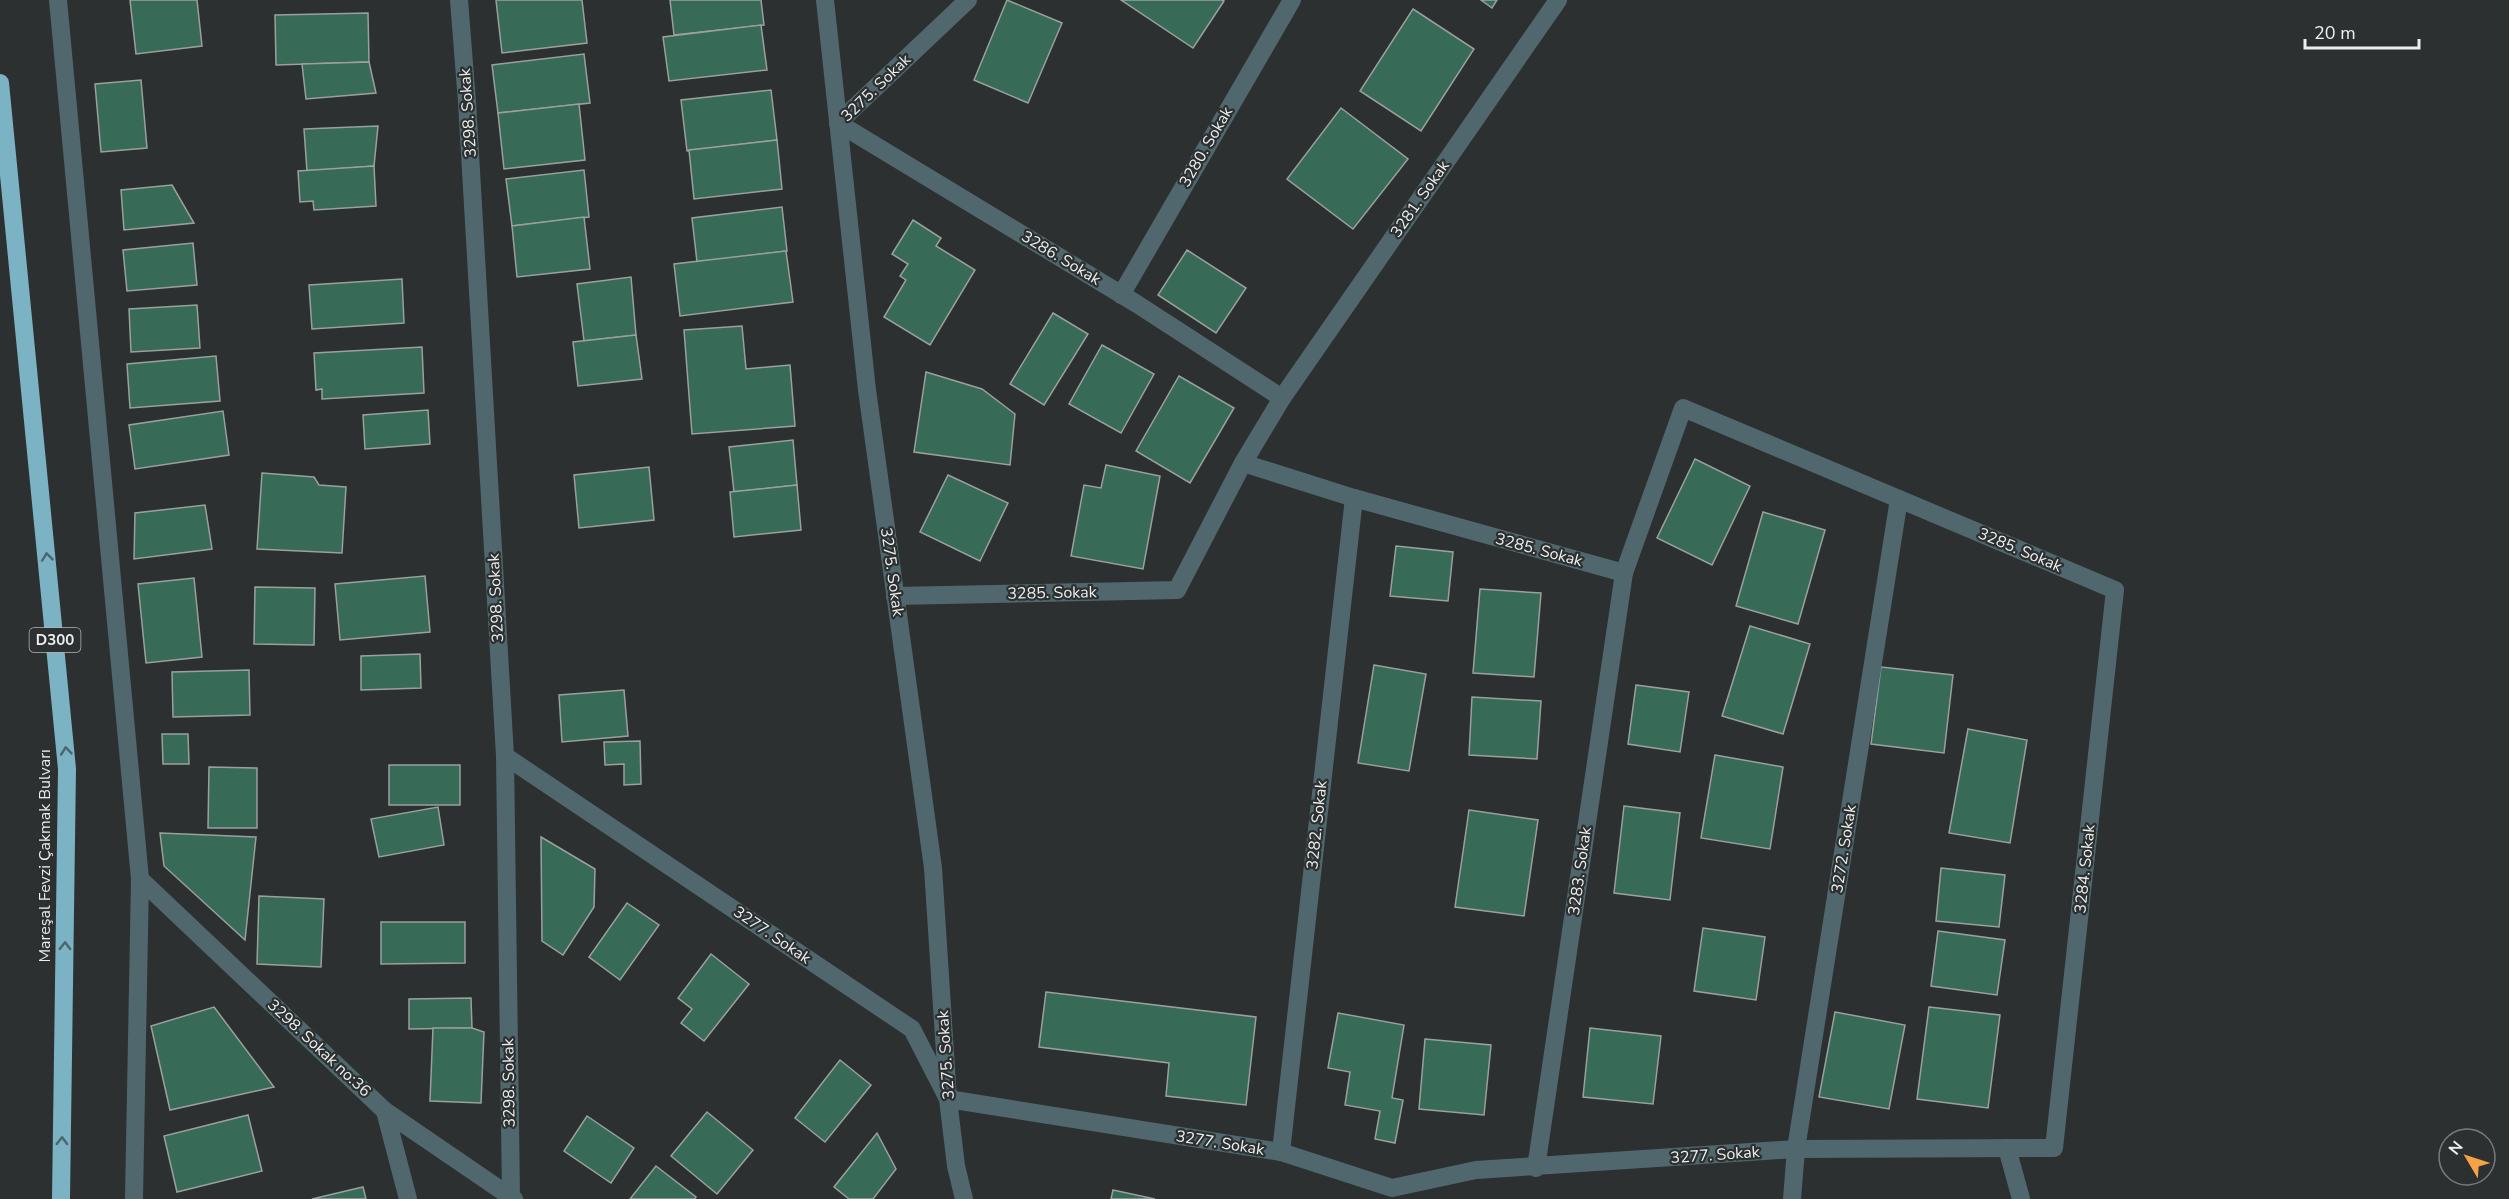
<svg xmlns="http://www.w3.org/2000/svg" width="2509" height="1199" viewBox="0 0 2509 1199" font-family="'Nunito Sans',sans-serif">
<rect width="100%" height="100%" fill="#2c3030"/>
<g fill="#376a57" stroke="#9ba09e" stroke-width="1.5">
<polygon points="130,0 197,0 202,46 136,54"/>
<polygon points="496,0 582,0 587,43 502,53"/>
<polygon points="670,0 761,0 764,25 674,35"/>
<polygon points="1007,0 1062,23 1028,103 974,80"/>
<polygon points="1121,0 1222,0 1224,1 1193,48"/>
<polygon points="1481,0 1497,0 1492,8"/>
<polygon points="1413,9 1474,49 1421,131 1360,91"/>
<polygon points="368,13 369,62 276,65 275,15"/>
<polygon points="761,25 767,70 669,81 663,37"/>
<polygon points="584,54 590,103 498,113 492,65"/>
<polygon points="369,62 376,93 306,99 302,64"/>
<polygon points="141,80 147,148 101,152 95,84"/>
<polygon points="771,90 777,140 687,151 681,100"/>
<polygon points="579,104 585,160 504,169 498,113"/>
<polygon points="1341,108 1408,159 1353,229 1287,179"/>
<polygon points="378,126 374,166 307,171 304,129"/>
<polygon points="777,140 782,189 694,199 689,150"/>
<polygon points="374,166 376,206 314,210 313,201 300,202 298,171"/>
<polygon points="584,170 589,217 512,226 506,179"/>
<polygon points="172,185 194,223 124,230 121,190"/>
<polygon points="782,207 787,251 697,262 692,218"/>
<polygon points="584,217 590,269 517,277 512,226"/>
<polygon points="913,220 941,238 936,246 975,270 930,345 884,317 906,280 900,276 908,264 892,254"/>
<polygon points="193,243 197,285 127,291 123,250"/>
<polygon points="1187,250 1246,288 1216,333 1158,295"/>
<polygon points="786,251 793,302 680,316 674,264"/>
<polygon points="631,277 636,335 584,341 577,284"/>
<polygon points="402,279 404,323 312,329 309,285"/>
<polygon points="197,305 200,348 131,352 129,309"/>
<polygon points="1053,313 1088,334 1044,405 1010,384"/>
<polygon points="742,326 746,369 790,365 795,426 692,434 684,330"/>
<polygon points="636,335 642,379 578,386 573,342"/>
<polygon points="1102,345 1154,374 1121,433 1069,404"/>
<polygon points="422,347 424,393 322,399 322,389 316,390 314,353"/>
<polygon points="216,356 220,401 130,408 127,364"/>
<polygon points="926,372 982,389 1015,414 1010,465 914,452"/>
<polygon points="1179,376 1234,408 1190,483 1136,451"/>
<polygon points="428,410 430,444 365,449 363,415"/>
<polygon points="223,411 229,455 135,469 129,425"/>
<polygon points="793,440 797,485 734,492 729,447"/>
<polygon points="1695,459 1750,486 1712,565 1657,538"/>
<polygon points="1106,465 1160,476 1143,569 1071,556 1084,485 1101,488"/>
<polygon points="649,467 654,520 579,528 574,475"/>
<polygon points="262,473 314,477 319,485 346,487 342,553 257,549"/>
<polygon points="948,475 1008,503 980,561 920,532"/>
<polygon points="797,485 801,530 734,537 730,492"/>
<polygon points="205,505 212,549 134,559 135,513"/>
<polygon points="1763,512 1825,530 1798,624 1736,606"/>
<polygon points="1396,546 1453,552 1448,601 1390,596"/>
<polygon points="425,576 430,632 340,640 335,584"/>
<polygon points="194,578 202,657 146,663 138,584"/>
<polygon points="255,587 315,588 314,645 254,644"/>
<polygon points="1480,589 1541,593 1534,677 1473,673"/>
<polygon points="1750,626 1810,644 1783,734 1722,716"/>
<polygon points="420,654 421,688 361,690 361,656"/>
<polygon points="1374,665 1426,674 1409,771 1358,763"/>
<polygon points="1881,667 1953,675 1944,753 1871,744"/>
<polygon points="249,670 250,715 173,717 172,672"/>
<polygon points="1636,685 1689,692 1680,752 1628,744"/>
<polygon points="624,690 628,736 562,742 559,695"/>
<polygon points="1472,697 1541,701 1537,759 1469,755"/>
<polygon points="1968,729 2027,740 2010,843 1949,833"/>
<polygon points="162,734 188,734 189,764 163,764"/>
<polygon points="640,741 641,784 624,785 624,764 605,765 604,742"/>
<polygon points="1715,755 1783,767 1770,849 1701,838"/>
<rect x="389" y="765" width="71" height="40"/>
<polygon points="209,767 257,768 257,828 208,828"/>
<polygon points="1624,806 1680,813 1670,900 1614,893"/>
<polygon points="438,807 444,845 379,857 371,819"/>
<polygon points="1469,810 1538,820 1524,916 1455,907"/>
<polygon points="160,833 256,837 245,940 164,866"/>
<polygon points="541,837 595,869 594,907 563,955 542,941"/>
<polygon points="1941,868 2005,875 1999,927 1936,921"/>
<polygon points="259,896 324,899 321,967 257,964"/>
<polygon points="627,903 659,925 620,980 589,957"/>
<polygon points="381,922 465,922 465,963 381,964"/>
<polygon points="1703,928 1765,937 1756,1000 1694,991"/>
<polygon points="1938,931 2005,940 1997,995 1931,986"/>
<polygon points="711,954 749,984 704,1041 681,1023 692,1009 678,998"/>
<polygon points="1046,992 1256,1017 1246,1105 1166,1096 1169,1063 1039,1047"/>
<polygon points="471,998 472,1028 409,1029 409,999"/>
<polygon points="214,1007 274,1087 170,1110 151,1026"/>
<polygon points="1929,1007 2000,1015 1988,1108 1917,1099"/>
<polygon points="1835,1012 1905,1025 1889,1109 1819,1097"/>
<polygon points="1338,1013 1404,1025 1392,1098 1403,1100 1395,1143 1375,1139 1380,1111 1345,1105 1350,1072 1328,1068"/>
<polygon points="433,1028 472,1028 484,1032 481,1103 430,1101"/>
<polygon points="1590,1028 1661,1036 1653,1104 1583,1097"/>
<polygon points="1425,1039 1491,1045 1484,1115 1419,1109"/>
<polygon points="840,1060 871,1085 825,1142 795,1118"/>
<polygon points="707,1112 753,1150 717,1194 671,1156"/>
<polygon points="248,1115 262,1171 177,1192 164,1136"/>
<polygon points="587,1116 634,1148 611,1183 564,1151"/>
<polygon points="877,1133 896,1169 873,1199 849,1199 834,1187"/>
<polygon points="656,1166 696,1197 695,1199 630,1199"/>
<polygon points="363,1187 366,1199 312,1199"/>
<polygon points="1113,1190 1155,1199 1111,1199"/>
</g>
<g fill="none" stroke-linecap="round" stroke-linejoin="round">
<g stroke="#51676e" stroke-width="18">
<polyline points="58,0 140,879 134,1199"/>
<polyline points="459,0 467,102 505,756 511,1196"/>
<polyline points="825,0 867,390 933,868 948,1099 956,1166 964,1199"/>
<polyline points="838,123 1137,304 1282,398"/>
<polyline points="838,123 968,0"/>
<polyline points="1121,295 1292,0"/>
<polyline points="1243,463 1354,498 1624,573"/>
<polyline points="895,596 1177,590 1243,463 1282,398 1558,0"/>
<polyline points="505,756 912,1029 948,1099 1281,1152 1392,1188 1476,1170 1796,1149 2054,1148 2115,590 1683,408 1624,573 1536,1168"/>
<polyline points="140,879 385,1111 514,1199"/>
<polyline points="385,1111 408,1199"/>
<polyline points="2007,1148 2021,1199"/>
<polyline points="1281,1152 1354,498"/>
<polyline points="1792,1199 1796,1149 1899,499"/>
</g>
<polyline stroke="#7bb3c4" stroke-width="18" points="0,83 67,769 61,1199"/>
</g>
<defs><path id="oneway-chevron" d="M-2-3.5L2.5 0L-2 3.5" fill="none" stroke-width="1.6" stroke-linecap="round" stroke-linejoin="round" transform="scale(1.5)"/></defs>
<g stroke="#4c646b">
<use href="#oneway-chevron" transform="translate(47 557) rotate(-96)"/>
<use href="#oneway-chevron" transform="translate(66 751) rotate(-96)"/>
<use href="#oneway-chevron" transform="translate(65 946) rotate(-89)"/>
<use href="#oneway-chevron" transform="translate(62 1141) rotate(-89)"/>
</g>
<g text-anchor="middle" dominant-baseline="central" stroke-width="4.5" stroke-linejoin="round" paint-order="stroke">
<rect fill="#2c3030" stroke="#b3b6b6" stroke-width="1.5" x="29.5" y="628" width="51" height="24" rx="4.5"/>
<g font-size="15" font-weight="bold" fill="#edefef">
<text x="55" y="640">D300</text>
</g>
<g font-size="16" fill="#edefef" stroke="#2c3030">
<text transform="translate(876 88) rotate(-44)">3275. Sokak</text>
<text transform="translate(468 113) rotate(-94)">3298. Sokak</text>
<text transform="translate(1206 147) rotate(-60)">3280. Sokak</text>
<text transform="translate(1420 199) rotate(-55)">3281. Sokak</text>
<text transform="translate(1061 258) rotate(31)">3286. Sokak</text>
<text transform="translate(1539 550) rotate(15)">3285. Sokak</text>
<text transform="translate(2020 550) rotate(23)">3285. Sokak</text>
<text transform="translate(892 572) rotate(82)">3275. Sokak</text>
<text transform="translate(1052 593) rotate(-1)">3285. Sokak</text>
<text transform="translate(496 598) rotate(-93)">3298. Sokak</text>
<text transform="translate(1317 825) rotate(-84)">3282. Sokak</text>
<text transform="translate(1844 849) rotate(-81)">3272. Sokak</text>
<text transform="translate(45 856) rotate(-90)">Mareşal Fevzi Çakmak Bulvarı</text>
<text transform="translate(2085 869) rotate(-84)">3284. Sokak</text>
<text transform="translate(1580 871) rotate(-82)">3283. Sokak</text>
<text transform="translate(772 935) rotate(34)">3277. Sokak</text>
<text transform="translate(319 1048) rotate(43)">3298. Sokak no:36</text>
<text transform="translate(946 1055) rotate(-94)">3275. Sokak</text>
<text transform="translate(509 1083) rotate(-91)">3298. Sokak</text>
<text transform="translate(1220 1143) rotate(9)">3277. Sokak</text>
<text transform="translate(1715 1155) rotate(-4)">3277. Sokak</text>
</g>
</g>
<g transform="translate(2467 1157) rotate(309)"><circle r="28" fill="#2c3030" stroke="#797c7c" stroke-width="1.5"/>
<path d="M0-4.5L10 22L0 15L-10 22Z" fill="#f5a346"/>
<text y="-9" font-size="16" font-weight="bold" text-anchor="middle" fill="#edefef">N</text>
</g>
<path d="M2305 39v9h114v-9" fill="none" stroke="#edefef" stroke-width="3"/>
<text x="2314" y="39" font-size="18" fill="#edefef" stroke="#2c3030" stroke-width="4.5" paint-order="stroke">20 m</text>
</svg>
